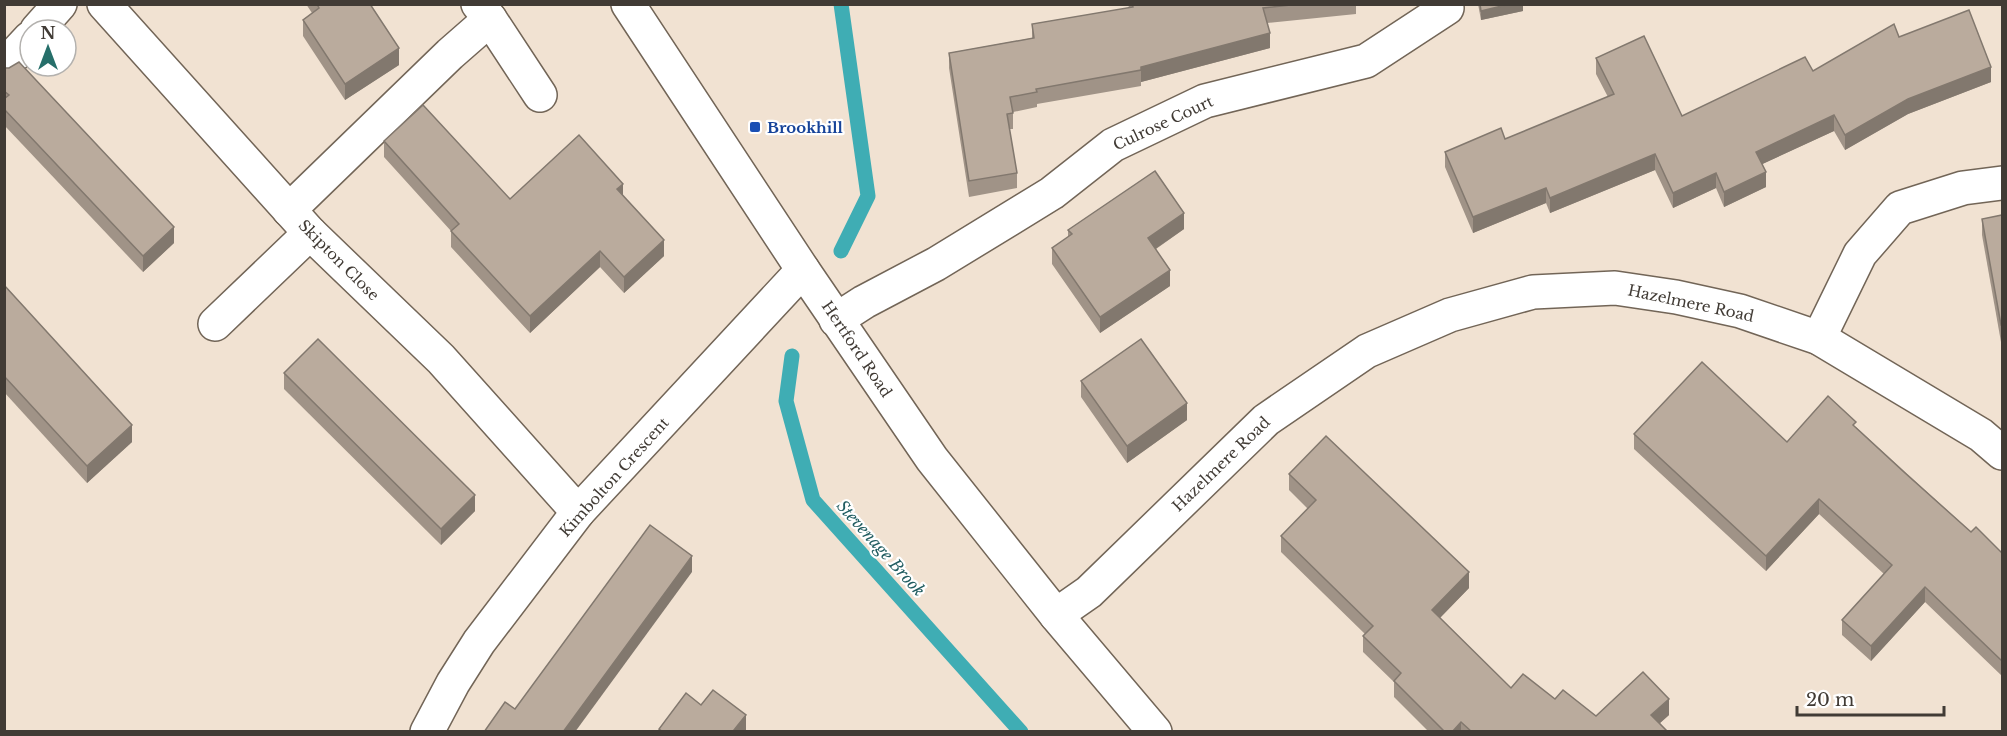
<svg xmlns="http://www.w3.org/2000/svg" width="2007" height="736" viewBox="0 0 2007 736" font-family="'Libre Baskerville',serif">
<rect width="100%" height="100%" fill="#f1e2d2"/>
<g fill="none" stroke-linecap="round" stroke-linejoin="round">
<g stroke="#3fadb4" stroke-width="15">
<polyline points="841,4 868,196 841,251"/>
<polyline points="792,356 786,401 813,500 1021,732"/>
</g>
<g stroke="#726557" stroke-width="36">
<g id="minor">
<polyline points="104,4 310,233 441,359 578,512"/>
<polyline points="478,4 490,19 540,95"/>
<polyline points="628,4 803,270 932,459 1056,615 1155,732"/>
<polyline points="37,30 60,4"/>
<polyline points="4,66 30,38"/>
<polyline points="289,210 450,54 490,19"/>
<polyline points="836,320 864,302 936,264 1052,193 1113,145 1205,101 1366,61 1447,8"/>
<polyline points="215,324 310,233"/>
<polyline points="1819,338 1860,254 1900,208 1963,188 2002,183"/>
<polyline points="1056,615 1089,592 1266,420 1367,351 1450,315 1533,292 1615,288 1676,297 1740,311 1819,338 1981,435 2002,453"/>
<polyline points="427,732 453,683 479,642 578,512 803,270"/>
</g>
</g>
<use href="#minor" stroke="#fff" stroke-width="33"/>
</g>
<g fill="#a09387">
<polygon points="306,4 370,4 399,65 345,100 303,36 303,20 312,13"/>
<polygon points="1128,4 1356,4 1356,14 1267,23 1270,48 1141,82 1141,86 1037,104 1037,107 1013,112 1013,129 1009,129 1017,173 1017,188 969,197 949,68 949,53 1032,38 1032,24 1129,8"/>
<polygon points="1478,4 1523,4 1523,11 1481,20"/>
<polygon points="1899,37 1991,82 1908,114 1845,150 1834,131 1762,164 1766,187 1724,207 1716,188 1673,208 1655,170 1550,213 1546,203 1473,233 1445,167 1445,152 1505,139 1608,97 1596,74 1596,58 1682,116 1813,71"/>
<polygon points="4,68 174,243 143,272 4,125"/>
<polygon points="384,141 510,199 623,196 664,256 624,293 600,267 530,333 451,247 451,231 384,157"/>
<polygon points="2002,215 2002,341 2001,342 1982,235 1982,219"/>
<polygon points="1184,229 1156,249 1170,286 1100,333 1052,264 1052,248 1068,237 1068,230"/>
<polygon points="4,285 132,442 87,483 4,392"/>
<polygon points="284,373 475,511 441,545 284,389"/>
<polygon points="1081,381 1187,420 1127,463 1081,397"/>
<polygon points="1856,427 1971,532 2002,553 2002,676 1925,602 1871,661 1842,635 1842,620 1884,574 1819,514 1766,571 1634,449 1634,434 1787,442"/>
<polygon points="1289,474 1469,588 1440,618 1511,688 1555,699 1596,716 1669,715 1660,723 1668,732 1429,732 1394,697 1394,682 1363,652 1363,636 1365,634 1281,552 1281,536 1308,509 1289,490"/>
</g>
<g fill="#82786e">
<polygon points="1510,4 1523,4 1523,11 1481,20 1481,11"/>
<polygon points="1270,33 1270,48 1141,82 1141,67"/>
<polygon points="399,48 399,65 345,100 345,84"/>
<polygon points="1991,67 1991,82 1908,114 1845,150 1845,135 1908,99"/>
<polygon points="1834,115 1834,131 1756,167 1756,152"/>
<polygon points="1655,154 1655,170 1550,213 1550,198"/>
<polygon points="1766,172 1766,187 1724,207 1724,192"/>
<polygon points="1716,173 1716,188 1673,208 1673,193"/>
<polygon points="623,184 623,200 617,189"/>
<polygon points="1546,188 1546,203 1473,233 1473,217"/>
<polygon points="1184,213 1184,229 1148,254 1148,238"/>
<polygon points="174,227 174,243 143,272 143,256"/>
<polygon points="664,240 664,256 624,293 624,277"/>
<polygon points="600,251 600,267 530,333 530,316"/>
<polygon points="1170,270 1170,286 1100,333 1100,317"/>
<polygon points="1187,403 1187,420 1127,463 1127,446"/>
<polygon points="132,425 132,442 87,483 87,466"/>
<polygon points="475,495 475,511 441,545 441,529"/>
<polygon points="1819,499 1819,514 1766,571 1766,556"/>
<polygon points="692,556 692,572 575,732 563,732"/>
<polygon points="1469,572 1469,588 1432,626 1432,610"/>
<polygon points="1925,587 1925,602 1871,661 1871,646"/>
<polygon points="1669,699 1669,715 1651,731 1651,715"/>
<polygon points="746,715 746,731 734,732 734,730"/>
<polygon points="1461,722 1461,732 1452,732"/>
</g>
<g fill="#baab9d" stroke="#82786e" stroke-width="1.5">
<polygon points="317,4 370,4 399,48 345,84 303,20 319,8"/>
<polygon points="1132,4 1300,4 1263,8 1270,33 1141,67 1141,70 1036,89 1037,92 1010,97 1013,113 1007,114 1017,173 969,181 949,53 1034,38 1032,24 1133,7"/>
<polygon points="1480,4 1510,4 1481,11"/>
<polygon points="1969,10 1991,67 1908,99 1845,135 1834,115 1756,152 1766,172 1724,192 1716,173 1673,193 1655,154 1550,198 1546,188 1473,217 1445,152 1501,128 1505,139 1614,94 1596,58 1644,36 1682,116 1805,57 1813,71 1894,24 1899,37"/>
<polygon points="19,62 174,227 143,256 4,109 4,99 9,95 4,91 4,68 9,68"/>
<polygon points="423,105 510,199 579,135 623,184 617,189 664,240 624,277 600,251 530,316 451,231 459,224 384,141"/>
<polygon points="1155,171 1184,213 1148,238 1170,270 1100,317 1052,248 1072,234 1068,230"/>
<polygon points="2002,215 2002,325 2001,325 1982,219"/>
<polygon points="4,285 132,425 87,466 4,376"/>
<polygon points="318,339 475,495 441,529 284,373"/>
<polygon points="1141,339 1187,403 1127,446 1081,381"/>
<polygon points="1702,362 1787,442 1828,396 1856,422 1853,425 1905,473 1971,532 1976,527 2002,553 2002,661 1925,587 1871,646 1842,620 1892,565 1819,499 1766,556 1634,434"/>
<polygon points="1326,436 1469,572 1432,610 1511,688 1523,674 1555,699 1563,690 1596,716 1643,672 1669,699 1651,715 1668,732 1472,732 1461,722 1452,732 1445,732 1394,681 1401,673 1363,636 1373,626 1281,536 1316,500 1289,474"/>
<polygon points="650,525 692,556 563,732 484,732 505,702 515,709"/>
<polygon points="713,690 746,715 734,730 736,732 663,732 659,729 686,693 701,705"/>
</g>
<rect fill="#1a4fb4" stroke="#fff" stroke-width="2" x="749" y="121" width="12" height="12" rx="3"/>
<g text-anchor="middle" dominant-baseline="central" stroke-width="4.5" stroke-linejoin="round" paint-order="stroke">
<g font-size="15" fill="#413b35" stroke="#fff">
<text transform="translate(1163 123) rotate(-25)">Culrose Court</text>
<text transform="translate(339 260) rotate(45)">Skipton Close</text>
<text transform="translate(1691 303) rotate(12)">Hazelmere Road</text>
<text transform="translate(857 349) rotate(56)">Hertford Road</text>
<text transform="translate(1221 464) rotate(-44)">Hazelmere Road</text>
<text transform="translate(614 477) rotate(-48)">Kimbolton Crescent</text>
</g>
<g font-size="15" font-weight="bold" fill="#164399" stroke="#fff" text-anchor="start">
<text x="767" y="127">Brookhill</text>
</g>
<g font-size="16" font-style="italic" fill="#215d61" stroke="#fff">
<text transform="translate(881 548) rotate(48)">Stevenage Brook</text>
</g>
</g>
<rect width="2007" height="736" fill="none" stroke="#413b35" stroke-width="12"/>
<g transform="translate(48 48)"><circle r="28" fill="#ffffff" stroke="#b3b1ae" stroke-width="1.5"/>
<path d="M0-4.5L10 22L0 15L-10 22Z" fill="#266f6a"/>
<text y="-9" font-size="16" font-weight="bold" text-anchor="middle" fill="#413b35">N</text>
</g>
<path d="M1797 706v9h147v-9" fill="none" stroke="#413b35" stroke-width="3"/>
<text x="1806" y="706" font-size="18" fill="#413b35" stroke="#ffffff" stroke-width="4.5" paint-order="stroke">20 m</text>
</svg>
